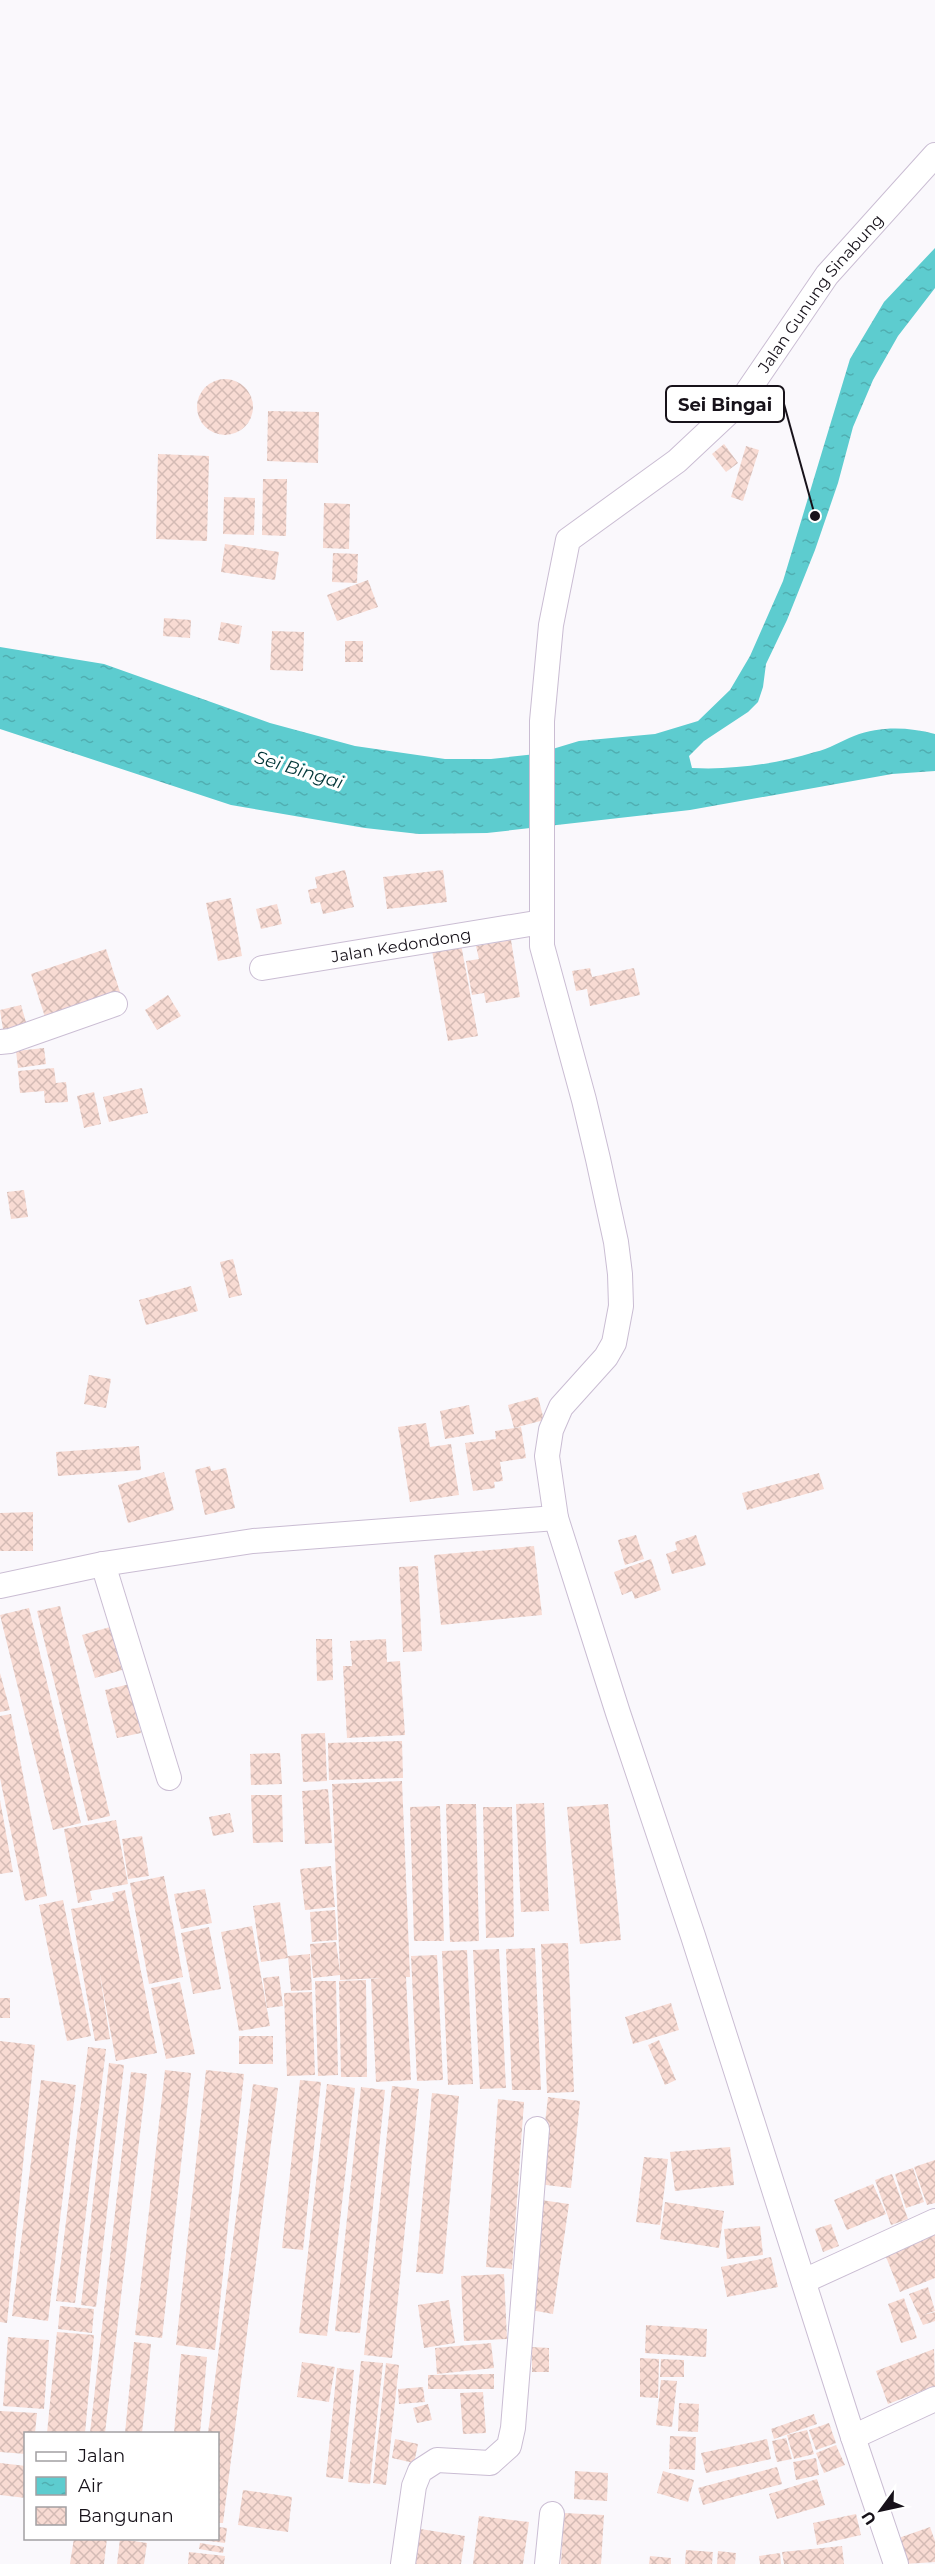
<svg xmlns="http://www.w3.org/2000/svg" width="935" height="2564" viewBox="0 0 935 2564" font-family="Montserrat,sans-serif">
<defs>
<pattern id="water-ripples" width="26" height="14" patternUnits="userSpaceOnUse" patternTransform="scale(1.5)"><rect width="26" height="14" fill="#5dcccf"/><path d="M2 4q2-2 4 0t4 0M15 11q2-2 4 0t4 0" fill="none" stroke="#50aeb1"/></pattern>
<pattern id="building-cross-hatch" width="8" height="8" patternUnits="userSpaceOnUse" patternTransform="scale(1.5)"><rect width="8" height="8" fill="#f8dbd3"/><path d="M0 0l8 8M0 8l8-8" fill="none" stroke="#d4bbb5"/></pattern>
</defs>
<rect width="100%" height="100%" fill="#faf8fc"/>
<path fill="url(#water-ripples)" d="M935,248V288L898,336L873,380L853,427L838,483L815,550L787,620L766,664L763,687L758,702L748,712L704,741L689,756L692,768C735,770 775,764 815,752C829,749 841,741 854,736C881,726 907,727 935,734V771L892,774L690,810L487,833L419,834L365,828L231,805L0,729V647L104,664L270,723L355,746L445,759H491L536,754L579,741L655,734L698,721L730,690L750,656L783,581L850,359L884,302Z"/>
<g fill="url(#building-cross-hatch)">
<circle cx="225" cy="407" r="28"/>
<polygon points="268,411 319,412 318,463 267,461"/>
<polygon points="724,444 738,463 726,472 712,454"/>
<polygon points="746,446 759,450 743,501 731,497"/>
<polygon points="158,454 209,456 207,541 156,539"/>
<polygon points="263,479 287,479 286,536 262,535"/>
<polygon points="224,497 255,498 254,535 223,534"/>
<polygon points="324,503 350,504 349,549 323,548"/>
<polygon points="225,544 279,552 275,580 221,572"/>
<polygon points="333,553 358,554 357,583 332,582"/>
<polygon points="368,580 378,607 337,621 327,595"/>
<polygon points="164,618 191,620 190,638 163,636"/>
<polygon points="221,622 242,626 239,644 218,640"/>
<polygon points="272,631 304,632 303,671 270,670"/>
<rect x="345" y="641" width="18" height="21"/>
<polygon points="345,870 354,907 323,914 320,902 311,904 308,890 317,888 315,877"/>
<polygon points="443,870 447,902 387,909 383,877"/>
<polygon points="231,898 242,956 218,961 206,903"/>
<polygon points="277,904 282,924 261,929 256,909"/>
<polygon points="460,939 478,1036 448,1041 431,945"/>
<polygon points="511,940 520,997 486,1003 484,993 472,995 466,961 479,959 476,946"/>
<polygon points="106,949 121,995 46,1020 31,974"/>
<polygon points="590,968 592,977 634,968 640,995 590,1006 587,989 576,991 572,971"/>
<polygon points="168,995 181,1016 157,1030 145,1010"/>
<polygon points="21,1005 28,1029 4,1036 0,1010"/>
<polygon points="44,1048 46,1064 18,1068 16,1051"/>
<polygon points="54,1068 56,1083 66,1082 68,1102 45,1103 44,1091 20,1093 18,1071"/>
<polygon points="142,1088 148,1113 109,1122 103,1097"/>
<polygon points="94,1092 101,1124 84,1128 77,1096"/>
<polygon points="24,1190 28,1217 11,1219 7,1192"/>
<polygon points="233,1259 242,1295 229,1298 220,1262"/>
<polygon points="191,1286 198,1311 146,1325 139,1300"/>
<polygon points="89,1375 111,1379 106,1408 84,1404"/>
<polygon points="538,1397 544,1420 514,1428 508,1405"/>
<polygon points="469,1405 474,1434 445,1439 440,1411"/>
<polygon points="426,1423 430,1447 451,1444 459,1495 410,1502 398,1427"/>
<polygon points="521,1427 526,1458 500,1462 503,1481 494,1482 495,1488 473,1491 465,1443 496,1439 495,1431"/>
<polygon points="139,1446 141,1470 58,1476 56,1452"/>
<polygon points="210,1466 211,1471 226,1468 235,1508 205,1515 195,1470"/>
<polygon points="164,1472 174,1510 128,1523 118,1485"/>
<polygon points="819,1473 824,1489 747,1510 742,1493"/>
<polygon points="33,1512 33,1551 0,1551 0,1513"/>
<polygon points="636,1535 644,1559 625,1565 618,1540"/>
<polygon points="696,1535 706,1565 672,1574 666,1554 677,1550 675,1542"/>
<polygon points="534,1546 542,1615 441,1625 434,1555"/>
<polygon points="651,1559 661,1590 635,1599 632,1591 622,1595 614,1572"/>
<polygon points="418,1566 422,1651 403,1652 399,1567"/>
<polygon points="60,1606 110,1816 88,1821 37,1611"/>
<polygon points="29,1608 81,1823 53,1830 0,1615"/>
<polygon points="110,1627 122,1670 95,1678 82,1635"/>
<polygon points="316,1639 332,1639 333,1680 317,1681"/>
<polygon points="386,1639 387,1662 400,1661 405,1735 347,1738 343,1666 352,1666 350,1641"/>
<polygon points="0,1673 10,1710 0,1712"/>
<polygon points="130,1684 141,1733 117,1738 105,1690"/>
<polygon points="11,1714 47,1896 25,1901 0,1778 0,1716"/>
<polygon points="325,1733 327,1781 303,1782 301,1734"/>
<polygon points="402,1741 403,1778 329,1780 328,1743"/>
<polygon points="280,1753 282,1784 251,1785 250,1754"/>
<polygon points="402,1781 410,1977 406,1977 411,2080 376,2082 371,1979 381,1978 340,1980 340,1975 313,1978 310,1944 336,1942 340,1972 332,1784"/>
<polygon points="328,1789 332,1843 305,1844 302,1791"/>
<polygon points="251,1795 282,1795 283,1842 253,1843"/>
<polygon points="0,1800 13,1872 0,1874"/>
<polygon points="544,1803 549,1911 521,1912 516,1804"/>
<polygon points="446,1804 476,1804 479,1941 450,1942"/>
<polygon points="608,1804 621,1940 580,1944 567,1807"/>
<polygon points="440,1806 444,1941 414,1941 410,1807"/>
<polygon points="483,1807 512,1807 514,1937 486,1938"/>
<polygon points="230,1813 234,1832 213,1836 209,1817"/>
<polygon points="116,1820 128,1884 90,1891 92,1900 78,1903 64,1829"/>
<polygon points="142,1836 149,1876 128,1879 122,1839"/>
<polygon points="331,1866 335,1907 305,1910 300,1869"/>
<polygon points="164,1876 183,1977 149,1984 130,1883"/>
<polygon points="205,1889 212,1923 181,1929 174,1894"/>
<polygon points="125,1890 157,2053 116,2061 99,1969 110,2039 95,2041 71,1909 114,1901 112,1893"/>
<polygon points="63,1900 91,2036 67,2041 39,1905"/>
<polygon points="280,1902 288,1958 261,1962 253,1906"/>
<polygon points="335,1910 337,1940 312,1942 310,1912"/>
<polygon points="252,1926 270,2026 239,2031 221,1932"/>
<polygon points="209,1927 221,1989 193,1994 181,1933"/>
<polygon points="568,1943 574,2092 547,2093 541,1944"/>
<polygon points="535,1948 541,2090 512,2090 506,1949"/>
<polygon points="499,1949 506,2088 480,2089 473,1950"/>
<polygon points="467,1950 473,2084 448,2085 442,1951"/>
<polygon points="310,1954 312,1990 291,1991 288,1956"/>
<polygon points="437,1955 443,2080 417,2081 411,1956"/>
<polygon points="279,1976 283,2006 267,2008 263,1978"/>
<polygon points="366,1980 367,2077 341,2077 339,1981"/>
<polygon points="315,1981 336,1981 338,2075 318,2076"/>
<polygon points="180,1982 195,2054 166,2059 151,1988"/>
<polygon points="312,1992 315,2075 287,2076 284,1993"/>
<rect x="0" y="1998" width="10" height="20"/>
<polygon points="671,2003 679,2030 633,2044 625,2017"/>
<rect x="239" y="2036" width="34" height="28"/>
<polygon points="659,2040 676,2080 665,2085 648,2045"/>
<polygon points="0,2041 35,2045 7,2323 0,2322"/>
<polygon points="88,2047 106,2049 75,2303 56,2301"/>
<polygon points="109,2063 124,2065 96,2307 81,2305"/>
<polygon points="165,2070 191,2073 162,2338 135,2335"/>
<polygon points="206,2070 244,2074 215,2350 176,2345"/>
<polygon points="131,2072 147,2074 105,2433 90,2433"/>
<polygon points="41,2080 76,2085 48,2321 12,2316"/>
<polygon points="300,2080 321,2082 303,2250 282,2248"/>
<polygon points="253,2084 278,2088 223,2523 218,2523 218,2433 208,2433"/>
<polygon points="327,2084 355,2088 327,2336 299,2333"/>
<polygon points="392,2086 419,2089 392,2358 364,2355"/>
<polygon points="361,2087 385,2090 360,2333 335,2331"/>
<polygon points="432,2093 459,2096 443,2274 416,2272"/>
<polygon points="548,2097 580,2101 571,2188 538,2184"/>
<polygon points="498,2099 524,2102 512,2269 486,2267"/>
<polygon points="730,2147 734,2185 675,2191 670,2152"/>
<polygon points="644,2157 668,2159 660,2225 636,2222"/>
<polygon points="935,2160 935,2203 927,2205 914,2167"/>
<polygon points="913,2168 924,2202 906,2208 895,2174"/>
<polygon points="892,2174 908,2219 891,2225 875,2180"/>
<polygon points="873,2184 886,2214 847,2230 834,2200"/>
<polygon points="541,2200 569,2204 553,2314 525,2309"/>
<polygon points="665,2202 724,2211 719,2248 660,2239"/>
<polygon points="831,2224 839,2246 823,2252 815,2229"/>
<polygon points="760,2226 763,2255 727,2259 724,2229"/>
<polygon points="935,2232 935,2278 900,2292 884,2252"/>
<polygon points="771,2257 778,2287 727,2297 721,2267"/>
<polygon points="504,2274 507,2339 464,2341 461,2276"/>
<polygon points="928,2287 935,2311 923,2315 935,2312 935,2321 923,2325 909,2294"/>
<polygon points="904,2298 917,2338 901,2343 888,2304"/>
<polygon points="449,2300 455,2343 424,2348 418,2305"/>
<polygon points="60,2306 94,2309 92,2333 58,2329"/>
<polygon points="646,2325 707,2329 706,2357 645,2353"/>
<polygon points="57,2332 94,2335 85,2433 47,2433"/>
<polygon points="8,2337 49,2340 44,2409 3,2406"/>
<polygon points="134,2342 151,2344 142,2433 125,2433"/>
<polygon points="491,2343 494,2368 437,2374 435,2348"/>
<polygon points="532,2347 549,2348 549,2372 532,2372"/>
<polygon points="934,2349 935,2386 888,2404 876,2371"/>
<polygon points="181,2354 207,2357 200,2433 174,2433"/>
<polygon points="640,2358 659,2359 658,2398 640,2397"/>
<polygon points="661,2359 684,2360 684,2377 660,2377"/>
<polygon points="361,2361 383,2363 370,2484 348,2482"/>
<polygon points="302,2362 335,2367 329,2402 297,2397"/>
<polygon points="386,2363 399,2365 386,2485 373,2483"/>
<polygon points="337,2368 354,2370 343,2479 326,2477"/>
<polygon points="494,2374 494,2389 428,2389 428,2375"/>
<polygon points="661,2380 677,2381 672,2427 656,2425"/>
<polygon points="423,2387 425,2402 399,2404 398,2389"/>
<polygon points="483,2392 486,2433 463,2434 460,2393"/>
<polygon points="679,2403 699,2404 698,2432 678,2431"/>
<polygon points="428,2404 432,2420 417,2423 413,2408"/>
<polygon points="0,2411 37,2413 35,2433 26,2433 26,2454 0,2452"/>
<polygon points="814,2414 817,2424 774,2439 771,2429"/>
<polygon points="829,2423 836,2443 816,2450 809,2430"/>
<polygon points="807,2430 814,2454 794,2459 787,2435"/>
<polygon points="670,2436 696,2437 695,2470 669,2469"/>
<polygon points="786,2438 792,2459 777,2462 772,2441"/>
<polygon points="395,2439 418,2444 414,2463 392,2458"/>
<polygon points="767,2439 771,2459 706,2473 701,2453"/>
<polygon points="836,2445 845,2465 824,2473 816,2453"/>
<polygon points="816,2458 819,2475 796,2480 793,2462"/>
<polygon points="0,2463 26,2466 26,2498 0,2495"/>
<polygon points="777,2467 782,2484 703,2505 698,2488"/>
<polygon points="575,2471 608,2473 607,2501 574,2499"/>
<polygon points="663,2471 694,2480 688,2502 657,2493"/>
<polygon points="817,2479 825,2505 777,2519 769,2494"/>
<polygon points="243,2490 292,2497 288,2532 238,2525"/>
<polygon points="564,2513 604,2515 601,2564 561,2564"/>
<polygon points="856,2514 861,2535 817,2545 813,2523"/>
<polygon points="479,2516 529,2522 523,2564 473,2564"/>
<polygon points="218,2527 227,2528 225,2543 200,2540 218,2538"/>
<polygon points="930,2527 935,2541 935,2562 905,2564 896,2539"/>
<polygon points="414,2528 465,2536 461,2564 409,2564"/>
<polygon points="74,2538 107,2538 104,2564 70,2564"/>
<polygon points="120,2539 147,2543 144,2564 117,2564"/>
<polygon points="200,2543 224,2547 223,2553 199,2549"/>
<polygon points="842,2546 844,2564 784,2564 782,2552"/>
<polygon points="686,2550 713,2552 712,2564 685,2564"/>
<polygon points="718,2551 736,2553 735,2564 717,2564"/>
<polygon points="189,2552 225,2556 224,2564 188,2564"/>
<polygon points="780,2553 781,2564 760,2564 759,2556"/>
<polygon points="650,2556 671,2558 671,2564 649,2564"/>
</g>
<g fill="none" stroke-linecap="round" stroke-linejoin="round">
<g stroke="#cabdd3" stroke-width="26">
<g id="street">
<path id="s1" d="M262,968L542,922"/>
<polyline points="0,1042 10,1041 115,1004"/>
<polyline points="103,1564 169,1778"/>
<polyline points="0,1586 103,1564 253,1541 556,1518"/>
<polyline points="804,2281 935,2221"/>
<polyline points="853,2437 935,2399"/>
<polyline points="403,2564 414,2486 420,2471 437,2460 490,2463 509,2446 513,2428 537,2129"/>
<polyline points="547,2564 552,2514"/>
<path id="s2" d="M896,2564L853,2437L693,1936L618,1713L556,1518L547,1456L551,1430L561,1407L606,1357L614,1343L621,1306L620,1274L616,1242L598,1159L584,1100L542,946V721L551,625L568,540L677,461L741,401L827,275L935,155"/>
</g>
</g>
<use href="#street" stroke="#fff" stroke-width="24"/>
</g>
<g text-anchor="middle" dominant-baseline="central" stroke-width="6" stroke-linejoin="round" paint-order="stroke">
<g font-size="16" fill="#17121a" stroke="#fff">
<text stroke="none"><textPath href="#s2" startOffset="2469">Jalan Gunung Sinabung</textPath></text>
<text stroke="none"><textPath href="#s1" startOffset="141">Jalan Kedondong</textPath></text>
</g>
<g font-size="18" font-style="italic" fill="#003537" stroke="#fff">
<text transform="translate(299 770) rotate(17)">Sei Bingai</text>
</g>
</g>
<path fill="none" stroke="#17121a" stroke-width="2" d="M815 516L784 404"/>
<circle fill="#17121a" stroke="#fff" stroke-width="2" cx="815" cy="516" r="6"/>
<rect fill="#fff" stroke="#17121a" stroke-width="2" x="666" y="386" width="118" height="36" rx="6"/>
<g font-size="18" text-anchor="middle" font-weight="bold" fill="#17121a">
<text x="725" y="411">Sei Bingai</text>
</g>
<rect x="24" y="2432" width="195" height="108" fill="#ffffff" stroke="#a2a0a3" stroke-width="1.5"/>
<rect x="36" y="2452" width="30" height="9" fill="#ffffff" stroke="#a2a0a3" stroke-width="1.5"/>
<text x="78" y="2462" font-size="18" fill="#17121a">Jalan</text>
<rect x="36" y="2477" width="30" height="18" fill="url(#water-ripples)" stroke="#a2a0a3" stroke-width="1.5"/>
<text x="78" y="2492" font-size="18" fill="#17121a">Air</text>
<rect x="36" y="2507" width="30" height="18" fill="url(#building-cross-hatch)" stroke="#a2a0a3" stroke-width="1.5"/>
<text x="78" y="2522" font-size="18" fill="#17121a">Bangunan</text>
<g transform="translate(881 2510) rotate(237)" stroke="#ffffff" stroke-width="4.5" paint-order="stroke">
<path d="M0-4.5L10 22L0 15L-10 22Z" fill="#17121a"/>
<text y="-9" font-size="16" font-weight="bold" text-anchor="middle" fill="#17121a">U</text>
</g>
</svg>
